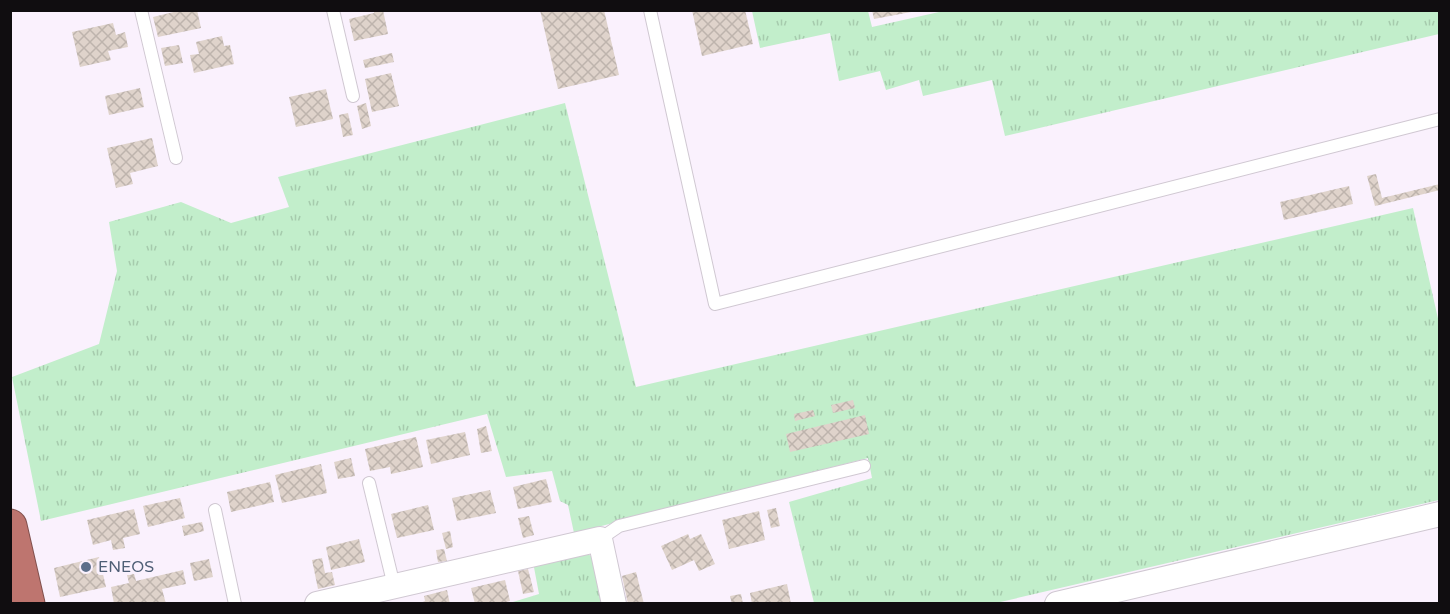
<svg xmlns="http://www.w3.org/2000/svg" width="1450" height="614" viewBox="0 0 1450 614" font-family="'Varela Round',sans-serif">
<defs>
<pattern id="grass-tufts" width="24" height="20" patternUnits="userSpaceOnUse" patternTransform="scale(1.5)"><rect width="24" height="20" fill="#c2eecb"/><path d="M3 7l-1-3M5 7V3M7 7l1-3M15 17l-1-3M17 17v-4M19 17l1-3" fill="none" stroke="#a6cbad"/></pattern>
<pattern id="building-cross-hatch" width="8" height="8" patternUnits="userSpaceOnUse" patternTransform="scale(1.5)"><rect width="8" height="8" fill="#dfd3cb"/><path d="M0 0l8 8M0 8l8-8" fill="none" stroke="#beb4ad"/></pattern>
</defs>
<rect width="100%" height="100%" fill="#faf1fd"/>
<g fill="url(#grass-tufts)">
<polygon points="948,10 1439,10 1439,34 1005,136 992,80 923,96 919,80 886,90 880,71 839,81 830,33 760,48 752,11 868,11 872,27"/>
<polygon points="565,103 636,387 1413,208 1439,323 1439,500 996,603 814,603 789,502 872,478 868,458 574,533 568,505 560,501 552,471 506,477 487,414 41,521 12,377 99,344 117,271 109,222 181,202 231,223 289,207 278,177"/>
<polygon points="578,549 599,560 608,603 506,604 539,594 533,562"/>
</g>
<g fill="url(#building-cross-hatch)">
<polygon points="182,10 197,10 201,28 158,37 153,17"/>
<polygon points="374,10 383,10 388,34 354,41 349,19 374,13"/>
<polygon points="540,10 604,10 619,75 558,89"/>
<polygon points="692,10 745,10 753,44 702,56"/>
<polygon points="872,10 911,10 911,12 874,19"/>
<polygon points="113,23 116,35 125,32 128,47 108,51 111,60 80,67 72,32"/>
<polygon points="222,36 224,46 230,45 234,64 194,73 190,55 199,54 196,42"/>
<polygon points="179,45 183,63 165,66 161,48"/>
<polygon points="392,53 394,62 365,68 363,60"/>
<polygon points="391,73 399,106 372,112 365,79"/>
<polygon points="140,88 144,107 109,115 105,96"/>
<polygon points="326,89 333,119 296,127 289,97"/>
<polygon points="366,103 371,126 362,129 357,106"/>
<polygon points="348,113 353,135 343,137 339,115"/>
<polygon points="152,138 158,166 130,173 133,184 116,188 107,148"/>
<polygon points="1376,174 1382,198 1440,184 1440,190 1375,206 1367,176"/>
<polygon points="1349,186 1353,204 1284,220 1280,202"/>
<polygon points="853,400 855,408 833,413 831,405"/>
<polygon points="813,410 815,416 795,421 794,414"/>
<polygon points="865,415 869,434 790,452 786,434"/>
<polygon points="486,426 492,451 481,453 477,429"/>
<polygon points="465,432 470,455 431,464 426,440"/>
<polygon points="416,437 423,467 391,474 390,467 370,471 365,449"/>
<polygon points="351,458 355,476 338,479 334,462"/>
<polygon points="321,464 327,493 282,503 275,475"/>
<polygon points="546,479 552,502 518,509 513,487"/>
<polygon points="270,482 274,502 231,512 227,492"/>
<polygon points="490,490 496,513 457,521 452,498"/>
<polygon points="180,498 185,518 148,527 143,506"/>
<polygon points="428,505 434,530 397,538 391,514"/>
<polygon points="776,508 780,526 771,528 767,510"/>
<polygon points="134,509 140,534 123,538 125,548 113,550 111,540 93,545 87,520"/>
<polygon points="759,511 765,540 729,549 722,520"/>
<polygon points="529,516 534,535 523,538 518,518"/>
<polygon points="202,522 204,531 184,536 182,526"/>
<polygon points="450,531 453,547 446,549 442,533"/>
<polygon points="688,534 690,539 701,534 715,564 699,571 694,560 672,570 661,546"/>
<polygon points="359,539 365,562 331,570 326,547"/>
<polygon points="444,549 447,561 438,562 436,550"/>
<polygon points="99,557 106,587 60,597 54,568"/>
<polygon points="322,558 325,573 332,572 335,585 318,589 312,560"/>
<polygon points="209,559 213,577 194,581 190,563"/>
<polygon points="528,569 534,592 523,594 518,571"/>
<polygon points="183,570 186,584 162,589 166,604 114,604 111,587 129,583 127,575 134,573 136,581"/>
<polygon points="636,572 644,604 628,604 622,576"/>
<polygon points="505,580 510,601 500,604 475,604 471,588"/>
<polygon points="787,584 791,604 752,604 750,593"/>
<polygon points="447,590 450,604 418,604 425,601 424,596"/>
<polygon points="741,594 743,604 732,604 730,596"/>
</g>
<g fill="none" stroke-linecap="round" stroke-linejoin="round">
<g stroke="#d0c8d2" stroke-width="14">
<g id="lane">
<polyline points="141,10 176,158"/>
<polyline points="333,10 353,96"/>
<polyline points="650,10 715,304 1440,119"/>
<polyline points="369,483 394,586"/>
<polyline points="215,510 235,604"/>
<polyline points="600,539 619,526 864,466"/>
</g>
</g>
<g stroke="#d0c8d2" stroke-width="26">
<g id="street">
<polyline points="317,604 600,539 614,604"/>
<polyline points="1057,604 1440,514"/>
</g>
</g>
<g stroke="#81514e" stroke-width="35">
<polyline id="highway" points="10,526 28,604"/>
</g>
<use href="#lane" stroke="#fff" stroke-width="12"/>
<use href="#street" stroke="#fff" stroke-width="24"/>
<use href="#highway" stroke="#be756f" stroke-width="33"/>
</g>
<circle fill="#5c6f8a" stroke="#faf1fd" stroke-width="2" cx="86" cy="567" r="6"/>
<g text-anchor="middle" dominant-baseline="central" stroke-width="6" stroke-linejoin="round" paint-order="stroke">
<g font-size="16" fill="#4e5e75" stroke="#faf1fd" text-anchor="start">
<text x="98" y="567">ENEOS</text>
</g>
</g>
<rect width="1450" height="614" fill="none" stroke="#100d10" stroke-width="24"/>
</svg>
